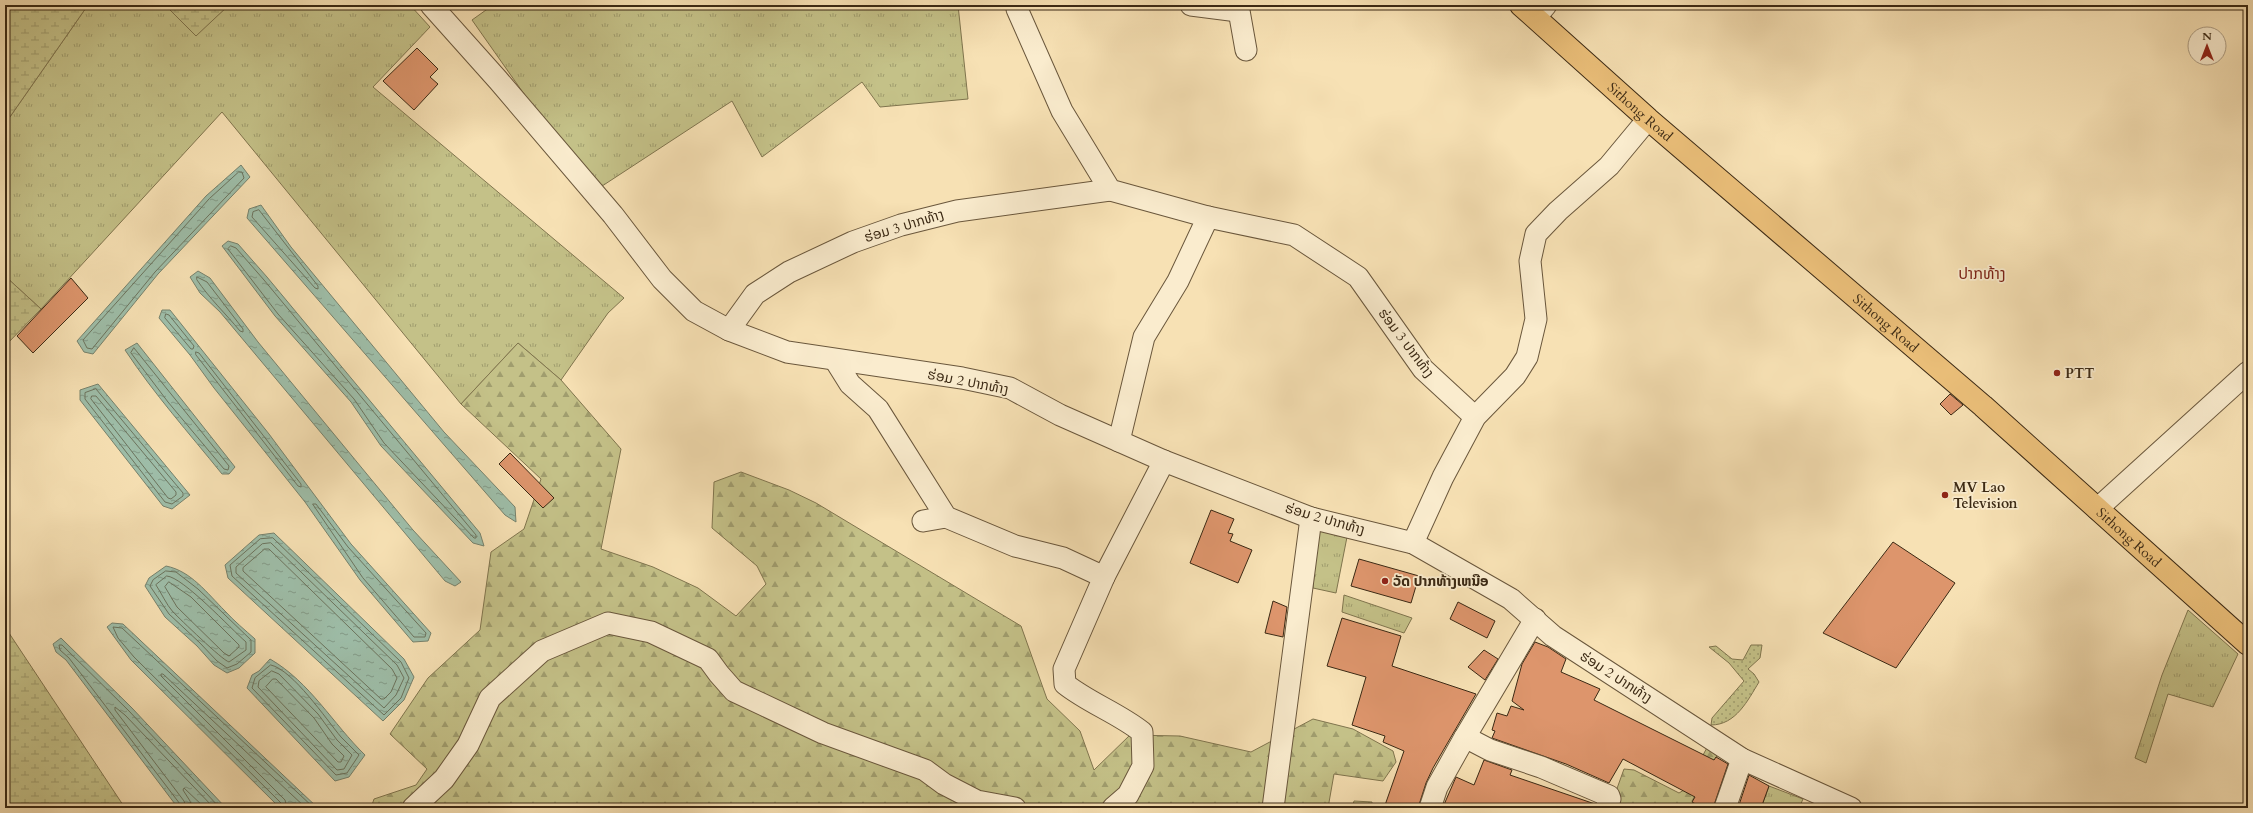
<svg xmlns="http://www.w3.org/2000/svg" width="2253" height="813" viewBox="0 0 2253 813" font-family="Cardo,'Noto Sans Lao',serif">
<defs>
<pattern id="grass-tufts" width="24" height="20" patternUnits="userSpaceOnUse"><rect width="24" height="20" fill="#c4c188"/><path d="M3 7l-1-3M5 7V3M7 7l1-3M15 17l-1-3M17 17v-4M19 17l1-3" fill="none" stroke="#a09d6e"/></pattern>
<pattern id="forest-firs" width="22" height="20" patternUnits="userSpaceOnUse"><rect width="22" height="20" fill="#c4c188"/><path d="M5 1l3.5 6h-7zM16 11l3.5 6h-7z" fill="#a09d6e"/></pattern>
<pattern id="wetland-marsh" width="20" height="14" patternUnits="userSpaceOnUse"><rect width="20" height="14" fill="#c4c188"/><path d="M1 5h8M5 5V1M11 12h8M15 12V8" fill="none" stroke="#a09d6e"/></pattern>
<pattern id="park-dots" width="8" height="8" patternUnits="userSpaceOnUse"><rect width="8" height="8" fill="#c4c188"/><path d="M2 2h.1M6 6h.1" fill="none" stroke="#a09d6e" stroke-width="1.8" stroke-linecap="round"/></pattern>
<pattern id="water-ripples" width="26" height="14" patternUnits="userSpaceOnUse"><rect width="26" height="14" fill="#9ebea9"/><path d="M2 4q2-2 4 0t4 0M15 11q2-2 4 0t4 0" fill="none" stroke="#829a88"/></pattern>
</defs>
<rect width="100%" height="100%" fill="#f7e1b4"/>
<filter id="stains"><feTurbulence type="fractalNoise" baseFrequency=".005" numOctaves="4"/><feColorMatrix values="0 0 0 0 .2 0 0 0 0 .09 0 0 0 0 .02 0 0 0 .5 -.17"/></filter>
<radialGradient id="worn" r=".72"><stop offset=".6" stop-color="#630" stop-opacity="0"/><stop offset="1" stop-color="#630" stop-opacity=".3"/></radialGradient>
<g fill="url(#grass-tufts)" stroke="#80754e">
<polygon points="88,5 165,5 196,35 229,5 410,5 430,27 373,87 624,298 608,313 561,380 518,343 461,404 222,112 41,309 5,276 5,124"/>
<polygon points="493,5 958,5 968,99 880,107 862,82 762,157 732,101 593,192 472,20"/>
<polygon points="1318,527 1347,537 1336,593 1313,588"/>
<polygon points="1344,595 1412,618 1404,633 1342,612"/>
<polygon points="2188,610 2238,654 2213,707 2168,694 2146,763 2135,758 2162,675"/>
<polygon points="1769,786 1803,799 1799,808 1761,808"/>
</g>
<g fill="url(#forest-firs)" stroke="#80754e">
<polygon points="518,343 561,380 621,449 601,549 653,567 698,588 736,616 766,584 757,566 712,528 714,482 741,472 789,490 816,503 1021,626 1047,699 1080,731 1094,770 1130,735 1180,736 1251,752 1313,719 1353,729 1393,751 1396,762 1383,781 1334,774 1328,808 371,808 374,799 416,785 427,769 390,734 428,678 480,630 491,552 524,529 541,479 461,404"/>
<polygon points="1709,744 1719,752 1692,801 1703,808 1610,808 1624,769 1634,770 1679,793 1684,790"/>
<polygon points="1354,801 1372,802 1372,808 1352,808"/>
</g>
<g fill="url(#wetland-marsh)" stroke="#80754e">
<polygon points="5,5 88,5 5,124"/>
<polygon points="165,5 229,5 196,36"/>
<polygon points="5,276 41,309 5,346"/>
<polygon points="5,627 125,808 5,808"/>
</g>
<path fill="url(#park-dots)" stroke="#80754e" d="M1751,645H1762L1760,658L1748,669L1754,674L1759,682C1748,700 1736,725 1711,725L1712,718L1744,681L1729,663L1709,647L1716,646L1732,659L1743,660Z"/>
<g fill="url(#water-ripples)" stroke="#76826d">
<polygon points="241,165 250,177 158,274 93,354 84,352 77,341 206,196"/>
<polygon points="261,205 291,247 444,432 515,507 516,522 505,515 247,218 249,209"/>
<polygon points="228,241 238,244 267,277 480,533 484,546 473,543 381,446 351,402 275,316 222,246"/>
<polygon points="198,271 210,278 258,342 413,530 461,582 455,586 445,581 220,312 200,293 190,277"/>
<polygon points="162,310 170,310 269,434 351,544 431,633 428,641 413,642 360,580 305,502 214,388 190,355 159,318"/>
<path d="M137,343L235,467L229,474H222C189,433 154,394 125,350Z"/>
<polygon points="98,384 190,495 172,509 163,506 80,400 80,390"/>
<polygon points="274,533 404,659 414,677 404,700 383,721 228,578 225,565 259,535"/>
<path d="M166,566C191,571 207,593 225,611C234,621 245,630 255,639V653L239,668L227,673L214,665L197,646L165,617L145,586L149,578Z"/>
<polygon points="112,623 123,624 318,808 280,808 131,660 107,627"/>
<polygon points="61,638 132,708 226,808 178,808 66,660 56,652 53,644"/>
<path d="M270,659C310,682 333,724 365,755L349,777L335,781L247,688L252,675L259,671Z"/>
</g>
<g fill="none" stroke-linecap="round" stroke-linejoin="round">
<g stroke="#6c745e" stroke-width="1">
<polygon points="239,172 242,172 244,178 155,272 92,349 87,348 83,340 209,199"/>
<polygon points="259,210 318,286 318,289 315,288 252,217 253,212"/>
<polygon points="231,246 236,248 264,280 476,535 476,538 474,538 384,443 354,399 278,314 228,249"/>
<path d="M197,277L207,282L243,329V332L240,331C226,314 209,298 197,280Z"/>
<polygon points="166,314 169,315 194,346 193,349 191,349 165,318"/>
<polygon points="134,348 229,466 228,470 224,469 168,402 131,353"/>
<polygon points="196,352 199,353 301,484 301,487 298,486 196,355"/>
<polygon points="96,389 183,493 183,496 172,504 165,502 85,399 85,393"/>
<polygon points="92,396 96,396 176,492 176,495 171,499 168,498 91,399"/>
<polygon points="313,504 316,504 348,547 426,633 425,637 414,637 363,578"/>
<polygon points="273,538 401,662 409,678 401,698 384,715 232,576 230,565 260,539"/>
<polygon points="271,543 397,665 404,678 396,695 384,708 236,573 236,567 262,544"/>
<polygon points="265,549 269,549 392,669 397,678 391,692 384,699 381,699 243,571 243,568"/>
<polygon points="166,571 176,572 198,589 251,640 251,652 237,664 227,668 217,661 200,643 169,614 150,586 153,580"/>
<path d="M167,576C183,577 231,629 246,642V650L229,662C222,660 180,619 173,612C166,604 162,594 156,585Z"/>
<polygon points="169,582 191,597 239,645 239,647 229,656 224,653 177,607 165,587"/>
<path d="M271,665C293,670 326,719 341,737C347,743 353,749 359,755L347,773L336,775L252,688L255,678Z"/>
<polygon points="272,671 279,674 318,714 337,740 352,755 344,769 337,770 258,687 259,681"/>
<polygon points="273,679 276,679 314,718 332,744 344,756 341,762 338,762 266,687"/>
<polyline points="181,808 180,804 69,658 60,650 59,645 62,645 129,711 220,808"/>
<polyline points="186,808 184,801 115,710 115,707 125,715 214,808"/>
<polyline points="192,808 190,801 183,790 184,788 205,808"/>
<polyline points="282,808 281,803 134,657 118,638 113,627 122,628 314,808"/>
<polyline points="287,808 285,800 161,676 161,674 163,674 306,808"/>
</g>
</g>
<g fill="#dd956c" stroke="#3b2914">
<polygon points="417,48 438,69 430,77 438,84 414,110 383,81"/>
<polygon points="71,278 88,298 33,353 17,336"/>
<polygon points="1950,394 1963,405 1951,415 1940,404"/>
<polygon points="510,453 554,498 543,508 499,464"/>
<polygon points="1211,510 1234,519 1228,533 1233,534 1230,541 1252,550 1238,583 1190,563"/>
<polygon points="1893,542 1955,583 1896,668 1823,633"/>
<polygon points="1359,559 1419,576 1411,603 1351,586"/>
<polygon points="1273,601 1287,607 1283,637 1265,633"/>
<polygon points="1458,602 1495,621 1487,638 1450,619"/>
<polygon points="1342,618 1401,636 1392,666 1476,694 1433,768 1426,783 1418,808 1384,808 1404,751 1383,742 1385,736 1352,725 1366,677 1327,666"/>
<polygon points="1535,642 1548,647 1566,659 1561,672 1600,689 1594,700 1714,760 1716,757 1728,764 1713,808 1703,808 1692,802 1695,797 1623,759 1609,783 1566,764 1492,738 1495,731 1492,730 1497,713 1507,716 1511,706 1524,710 1512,701 1522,664"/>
<polygon points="1484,650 1498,659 1485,680 1468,667"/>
<polygon points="1484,760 1512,770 1510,775 1595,804 1594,808 1443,807 1456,777 1474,785"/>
<polygon points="1749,775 1769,786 1761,808 1738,808"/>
</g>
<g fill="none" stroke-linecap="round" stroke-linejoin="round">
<g stroke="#6a573c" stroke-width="23">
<g id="minor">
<polyline points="431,5 498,80 613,215 662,279 694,311 729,330 787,352 962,378 1010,388 1060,415 1164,461 1311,518 1413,543 1511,599 1553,636 1742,759 1851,808"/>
<polyline points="1191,5 1238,11"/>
<polyline points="1238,5 1246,50"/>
<polyline points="1017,9 1062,111 1110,190 1208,217 1294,235 1358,277 1423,369 1475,417"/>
<polyline points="1536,17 1546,5"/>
<polyline points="729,330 755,294 789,272 853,242 901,225 957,211 1110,190"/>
<polyline points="835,360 850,384 878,409 946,517 1015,546 1063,558 1104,577"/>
<polyline points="1119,441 1144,337 1178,281 1208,217"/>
<polyline points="2097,509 2248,372"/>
<polyline points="923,521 946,517"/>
<polyline points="1413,543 1443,477 1475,417 1515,376 1527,357 1536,319 1530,261 1536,234 1558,211 1609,166 1648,119"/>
<polyline points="1465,737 1490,750 1541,767 1609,796 1610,799 1606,808"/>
<polyline points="413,808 444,779 468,745 490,698 542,651 608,623 651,632 708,659 719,674 734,691 823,733 925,770 944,784 977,801 1015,808"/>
<path d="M1113,808L1128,795L1143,766L1142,732C1118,713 1089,703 1065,684L1064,669L1104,577L1164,461"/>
<polyline points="1273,808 1311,518"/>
<polyline points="1430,808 1437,787 1465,737 1535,619"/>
<polyline points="1725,808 1742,759"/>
</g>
</g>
<g stroke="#3b2914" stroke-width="24">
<g id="major">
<path id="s1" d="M1521,5L1648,119L1983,406L2248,644"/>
</g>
</g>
<use href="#minor" stroke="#faecce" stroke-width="21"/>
<use href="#major" stroke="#ecc07a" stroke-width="22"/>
</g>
<g fill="#8f2418" stroke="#faecce" stroke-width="1.5">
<circle cx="2057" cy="373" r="4"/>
<circle cx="1945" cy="495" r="4"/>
<circle cx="1385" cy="581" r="4"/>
</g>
<g text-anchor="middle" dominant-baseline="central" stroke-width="3.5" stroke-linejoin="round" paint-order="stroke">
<g font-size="14" fill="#3b2914" stroke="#faecce">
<text stroke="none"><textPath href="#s1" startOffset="160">Sithong Road</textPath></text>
<text transform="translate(904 226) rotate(-17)">ຮ່ອມ 3 ປາກທ້າງ</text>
<text stroke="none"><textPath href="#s1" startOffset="484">Sithong Road</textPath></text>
<text transform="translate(1406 343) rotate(53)">ຮ່ອມ 3 ປາກທ້າງ</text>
<text transform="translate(968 382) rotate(11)">ຮ່ອມ 2 ປາກທ້າງ</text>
<text transform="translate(1325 519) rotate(16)">ຮ່ອມ 2 ປາກທ້າງ</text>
<text stroke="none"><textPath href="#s1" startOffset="808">Sithong Road</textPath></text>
<text transform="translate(1616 677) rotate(33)">ຮ່ອມ 2 ປາກທ້າງ</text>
</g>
<g font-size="14" font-weight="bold" fill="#3b2914" stroke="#faecce" text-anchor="start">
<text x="2065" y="373">PTT</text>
<text x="1953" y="487">MV Lao<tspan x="1953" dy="16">Television</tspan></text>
<text x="1393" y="581">ວັດ ປາກທ້າງເຫນືອ</text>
</g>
<g font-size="16" fill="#7a1f14" stroke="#faecce">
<text x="1982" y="274">ປາກທ້າງ</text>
</g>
</g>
<rect width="2253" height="813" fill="none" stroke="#f7e1b4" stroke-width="20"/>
<rect x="6" y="6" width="2241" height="801" fill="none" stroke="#3b2914" stroke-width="2"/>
<rect x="10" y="10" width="2233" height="793" fill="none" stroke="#3b2914"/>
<g transform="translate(2207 46)"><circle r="19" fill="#faecce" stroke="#ae9e84"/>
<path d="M0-3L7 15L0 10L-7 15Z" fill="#8f2418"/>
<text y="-6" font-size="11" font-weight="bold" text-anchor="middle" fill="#3b2914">N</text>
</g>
<rect width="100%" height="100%" filter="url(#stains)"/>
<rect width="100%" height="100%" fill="url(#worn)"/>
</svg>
